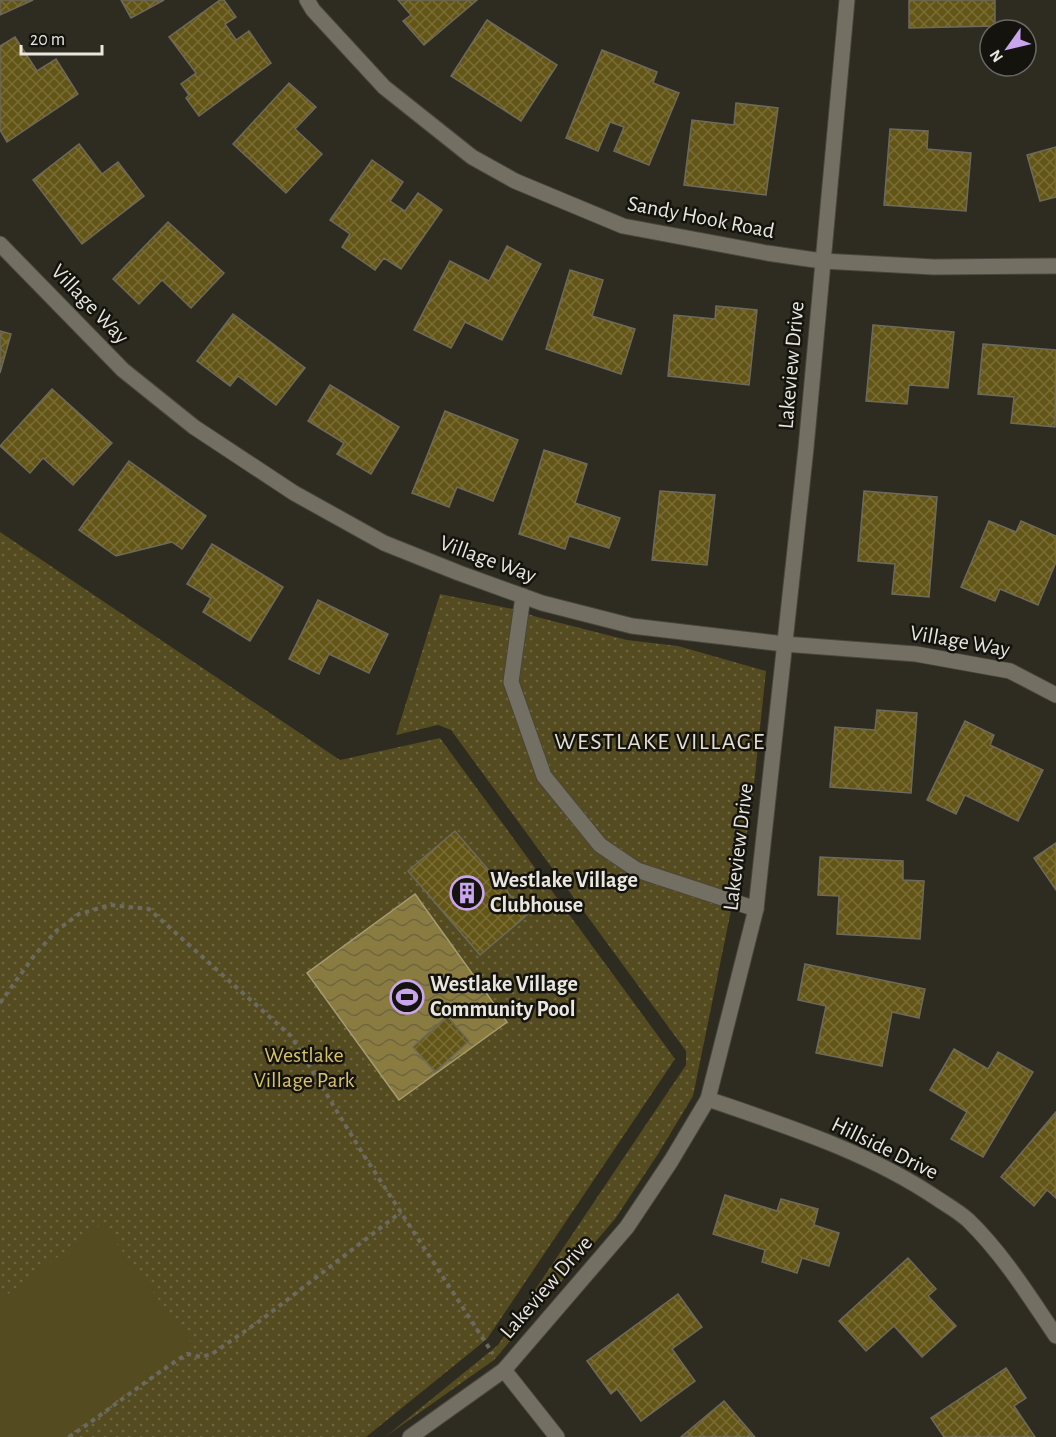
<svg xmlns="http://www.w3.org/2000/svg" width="1056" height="1437" viewBox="0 0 1056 1437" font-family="'Alegreya Sans',sans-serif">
<defs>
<pattern id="park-dots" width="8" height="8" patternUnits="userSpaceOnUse" patternTransform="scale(1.5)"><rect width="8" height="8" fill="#554b20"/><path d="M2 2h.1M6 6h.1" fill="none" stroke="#6d6540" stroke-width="1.8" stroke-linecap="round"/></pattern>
<pattern id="water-waves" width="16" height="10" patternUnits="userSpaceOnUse" patternTransform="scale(1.5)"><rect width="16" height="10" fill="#8a7c40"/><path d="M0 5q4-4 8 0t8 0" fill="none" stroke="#6f6641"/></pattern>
<pattern id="building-cross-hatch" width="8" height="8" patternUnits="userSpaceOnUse" patternTransform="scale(1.5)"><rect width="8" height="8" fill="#635516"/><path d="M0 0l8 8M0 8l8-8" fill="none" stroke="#796d38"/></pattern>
</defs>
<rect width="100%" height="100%" fill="#2e2b20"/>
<g fill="url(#park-dots)">
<polygon points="0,532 340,760 440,738 675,1059 487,1339 366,1437 0,1437"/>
<polygon points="440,594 513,609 537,617 627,640 678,646 766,671 751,813 693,1096 658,1154 615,1219 494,1360 385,1437 498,1345 686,1065 686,1051 451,730 438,725 396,735"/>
</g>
<polygon fill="#554b20" points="102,1224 193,1345 65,1437 0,1437 0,1300"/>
<polygon fill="url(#water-waves)" stroke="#a69c70" stroke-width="1.5" points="415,894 507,1022 399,1100 307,973"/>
<g fill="url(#building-cross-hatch)" stroke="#6d6a5d" stroke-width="1.5">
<polygon points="0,0 33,0 0,15"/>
<polygon points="121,0 164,0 131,18"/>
<polygon points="220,0 224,0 236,17 225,24 236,40 249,31 271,63 199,116 186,98 189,95 181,84 196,73 169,37"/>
<polygon points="398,0 477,0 424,45 403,21 411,15"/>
<polygon points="909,0 995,0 995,26 909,28"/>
<polygon points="487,20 557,65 521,121 451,76"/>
<polygon points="15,37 37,71 56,59 78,94 7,142 0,130 0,46"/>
<polygon points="602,50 657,72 653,83 679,93 649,165 614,151 624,127 610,122 598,151 566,138"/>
<polygon points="289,83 316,107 295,129 322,154 286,193 233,144"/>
<polygon points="736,103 778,108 766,195 684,185 692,120 734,125"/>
<polygon points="890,129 928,131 927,149 971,153 966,211 884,205"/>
<polygon points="79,144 102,174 118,162 144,196 82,244 33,180"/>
<polygon points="1056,147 1056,197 1040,201 1027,155"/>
<polygon points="372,160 403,182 390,201 405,211 418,193 442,210 401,269 384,258 375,270 342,247 350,234 330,220"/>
<polygon points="168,222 224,273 191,308 162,280 139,304 113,279"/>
<polygon points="507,246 541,264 502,340 465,322 451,348 414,330 450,261 489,281"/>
<polygon points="570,270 603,280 592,316 635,329 621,374 546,349"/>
<polygon points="716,306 757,310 749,385 668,376 674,315 715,319"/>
<polygon points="233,314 305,368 276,405 238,376 230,386 197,361"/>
<polygon points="873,325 954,332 948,388 909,385 907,404 866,401"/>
<polygon points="0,331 11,334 0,373"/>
<polygon points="983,344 1056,350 1055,427 1011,423 1014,397 978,394"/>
<polygon points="330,385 399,427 371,474 337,454 344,443 308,421"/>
<polygon points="52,389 112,443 73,485 43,458 30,473 0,446"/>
<polygon points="445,411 518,440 493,501 457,487 449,507 412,493"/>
<polygon points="544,450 587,464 575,503 620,518 609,548 569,536 565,549 519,534"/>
<polygon points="129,461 206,516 182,549 172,542 116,556 79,530"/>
<polygon points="660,491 715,495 707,565 652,560"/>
<polygon points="864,491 937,497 929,597 892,594 895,564 858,561"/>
<polygon points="989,521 1016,532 1021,521 1056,536 1056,562 1038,605 1000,589 995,601 961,587"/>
<polygon points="212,544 283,587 250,641 203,612 211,598 187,584"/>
<polygon points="318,600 388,634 369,673 329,654 319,674 289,659"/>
<polygon points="877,710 917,713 911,793 830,787 835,727 875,730"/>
<polygon points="965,721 994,735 990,745 1043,770 1018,821 965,795 956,814 927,800"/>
<polygon points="455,831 527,915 480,955 408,871"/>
<polygon points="1056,843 1056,890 1034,858"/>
<polygon points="820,857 903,861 903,880 924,881 920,939 837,934 839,896 818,895"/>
<polygon points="805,964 925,989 919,1018 892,1012 882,1066 816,1053 826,1006 798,1000"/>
<polygon points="447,1016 469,1041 435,1072 413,1047"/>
<polygon points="954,1049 988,1069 998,1052 1033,1072 983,1157 951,1139 967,1112 930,1090"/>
<polygon points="1056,1112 1056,1198 1047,1190 1034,1206 1001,1177"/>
<polygon points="725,1195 777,1211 781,1199 818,1209 814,1225 839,1233 829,1266 802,1258 797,1273 762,1262 765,1250 713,1234"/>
<polygon points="908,1258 936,1289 928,1296 956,1326 922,1357 894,1326 866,1351 839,1321"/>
<polygon points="678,1294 702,1327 672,1349 695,1381 641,1421 617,1389 611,1394 587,1361"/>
<polygon points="1006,1368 1026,1398 1014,1406 1035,1437 944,1437 931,1418"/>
<polygon points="724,1401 755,1437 681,1437"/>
</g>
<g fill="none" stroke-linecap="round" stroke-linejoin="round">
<g stroke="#49463d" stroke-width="17">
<g id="minor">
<polyline points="307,0 313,10 384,87 472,157 515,181 623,226 767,253 822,261 934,267 1056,266"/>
<polyline points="0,244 123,370 194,427 294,493 384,543 459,573 542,603 632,626 784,644 916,654 1010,671 1056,695"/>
<polyline points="523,596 511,682 544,776 600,845 637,870 756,909"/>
<path d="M708,1099C786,1126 869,1152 938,1199C947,1205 959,1212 968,1220C1003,1254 1029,1296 1056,1336"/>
<polyline points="504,1370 557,1437"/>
<polyline points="410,1437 504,1370 627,1227 671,1161 708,1099 756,909 806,448 847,0"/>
</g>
</g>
<g stroke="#6c6a60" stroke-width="4" stroke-dasharray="4.5 4.5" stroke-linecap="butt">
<polyline points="0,1003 34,956 56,931 79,914 110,905 149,909 291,1036 363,1154 493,1354"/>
<path d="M69,1437C109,1410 146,1380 187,1354L201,1357L212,1354L261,1320L401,1212"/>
</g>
<use href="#minor" stroke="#737063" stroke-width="15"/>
</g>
<defs>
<g id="building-ring" transform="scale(1.725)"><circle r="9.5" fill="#15130e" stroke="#c9a5ee" stroke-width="1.5"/><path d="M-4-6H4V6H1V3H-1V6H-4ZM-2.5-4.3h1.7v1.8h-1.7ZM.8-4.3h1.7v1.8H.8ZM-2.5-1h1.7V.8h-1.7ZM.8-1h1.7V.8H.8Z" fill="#c9a5ee"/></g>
<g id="stadium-ring" transform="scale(1.725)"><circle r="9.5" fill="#15130e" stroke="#c9a5ee" stroke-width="1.5"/><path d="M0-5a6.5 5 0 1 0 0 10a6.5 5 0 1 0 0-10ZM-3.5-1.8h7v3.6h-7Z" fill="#c9a5ee"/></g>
</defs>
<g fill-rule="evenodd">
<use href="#building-ring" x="467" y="893"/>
<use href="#stadium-ring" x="407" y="997"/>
</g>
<g text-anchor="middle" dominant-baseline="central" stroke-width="5" stroke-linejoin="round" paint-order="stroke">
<g font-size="22" fill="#e9e7e0" stroke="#15130e">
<text transform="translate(701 217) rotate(11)">Sandy Hook Road</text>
<text transform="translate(90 304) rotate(46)">Village Way</text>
<text transform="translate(791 365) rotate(-85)">Lakeview Drive</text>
<text transform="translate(488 559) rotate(20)">Village Way</text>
<text transform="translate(960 641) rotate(10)">Village Way</text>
<text transform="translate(738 847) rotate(-83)">Lakeview Drive</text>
<text transform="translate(885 1148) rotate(26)">Hillside Drive</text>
<text transform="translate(546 1287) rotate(-49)">Lakeview Drive</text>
</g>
<g font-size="22" font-weight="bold" fill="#e9e7e0" stroke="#15130e" text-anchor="start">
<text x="490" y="880">Westlake Village<tspan x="490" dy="25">Clubhouse</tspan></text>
<text x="430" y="984">Westlake Village<tspan x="430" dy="25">Community Pool</tspan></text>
</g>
<g font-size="22" fill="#d7c26a" stroke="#15130e">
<text x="304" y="1055">Westlake<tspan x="304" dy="25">Village Park</tspan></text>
</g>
<g font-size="24" letter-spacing="1.5" fill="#e3dfd1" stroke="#15130e">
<text x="660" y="742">WESTLAKE VILLAGE</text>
</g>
</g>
<g transform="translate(1008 48) rotate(236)"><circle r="28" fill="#15130e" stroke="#6a6862" stroke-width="1.5"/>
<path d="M0-4.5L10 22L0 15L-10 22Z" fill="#c9a5ee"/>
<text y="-9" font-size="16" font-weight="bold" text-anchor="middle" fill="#e9e7e0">N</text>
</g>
<path d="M21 45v9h81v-9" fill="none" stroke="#e9e7e0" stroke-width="3"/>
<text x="30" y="45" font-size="18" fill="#e9e7e0" stroke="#15130e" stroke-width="4.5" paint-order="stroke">20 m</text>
</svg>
